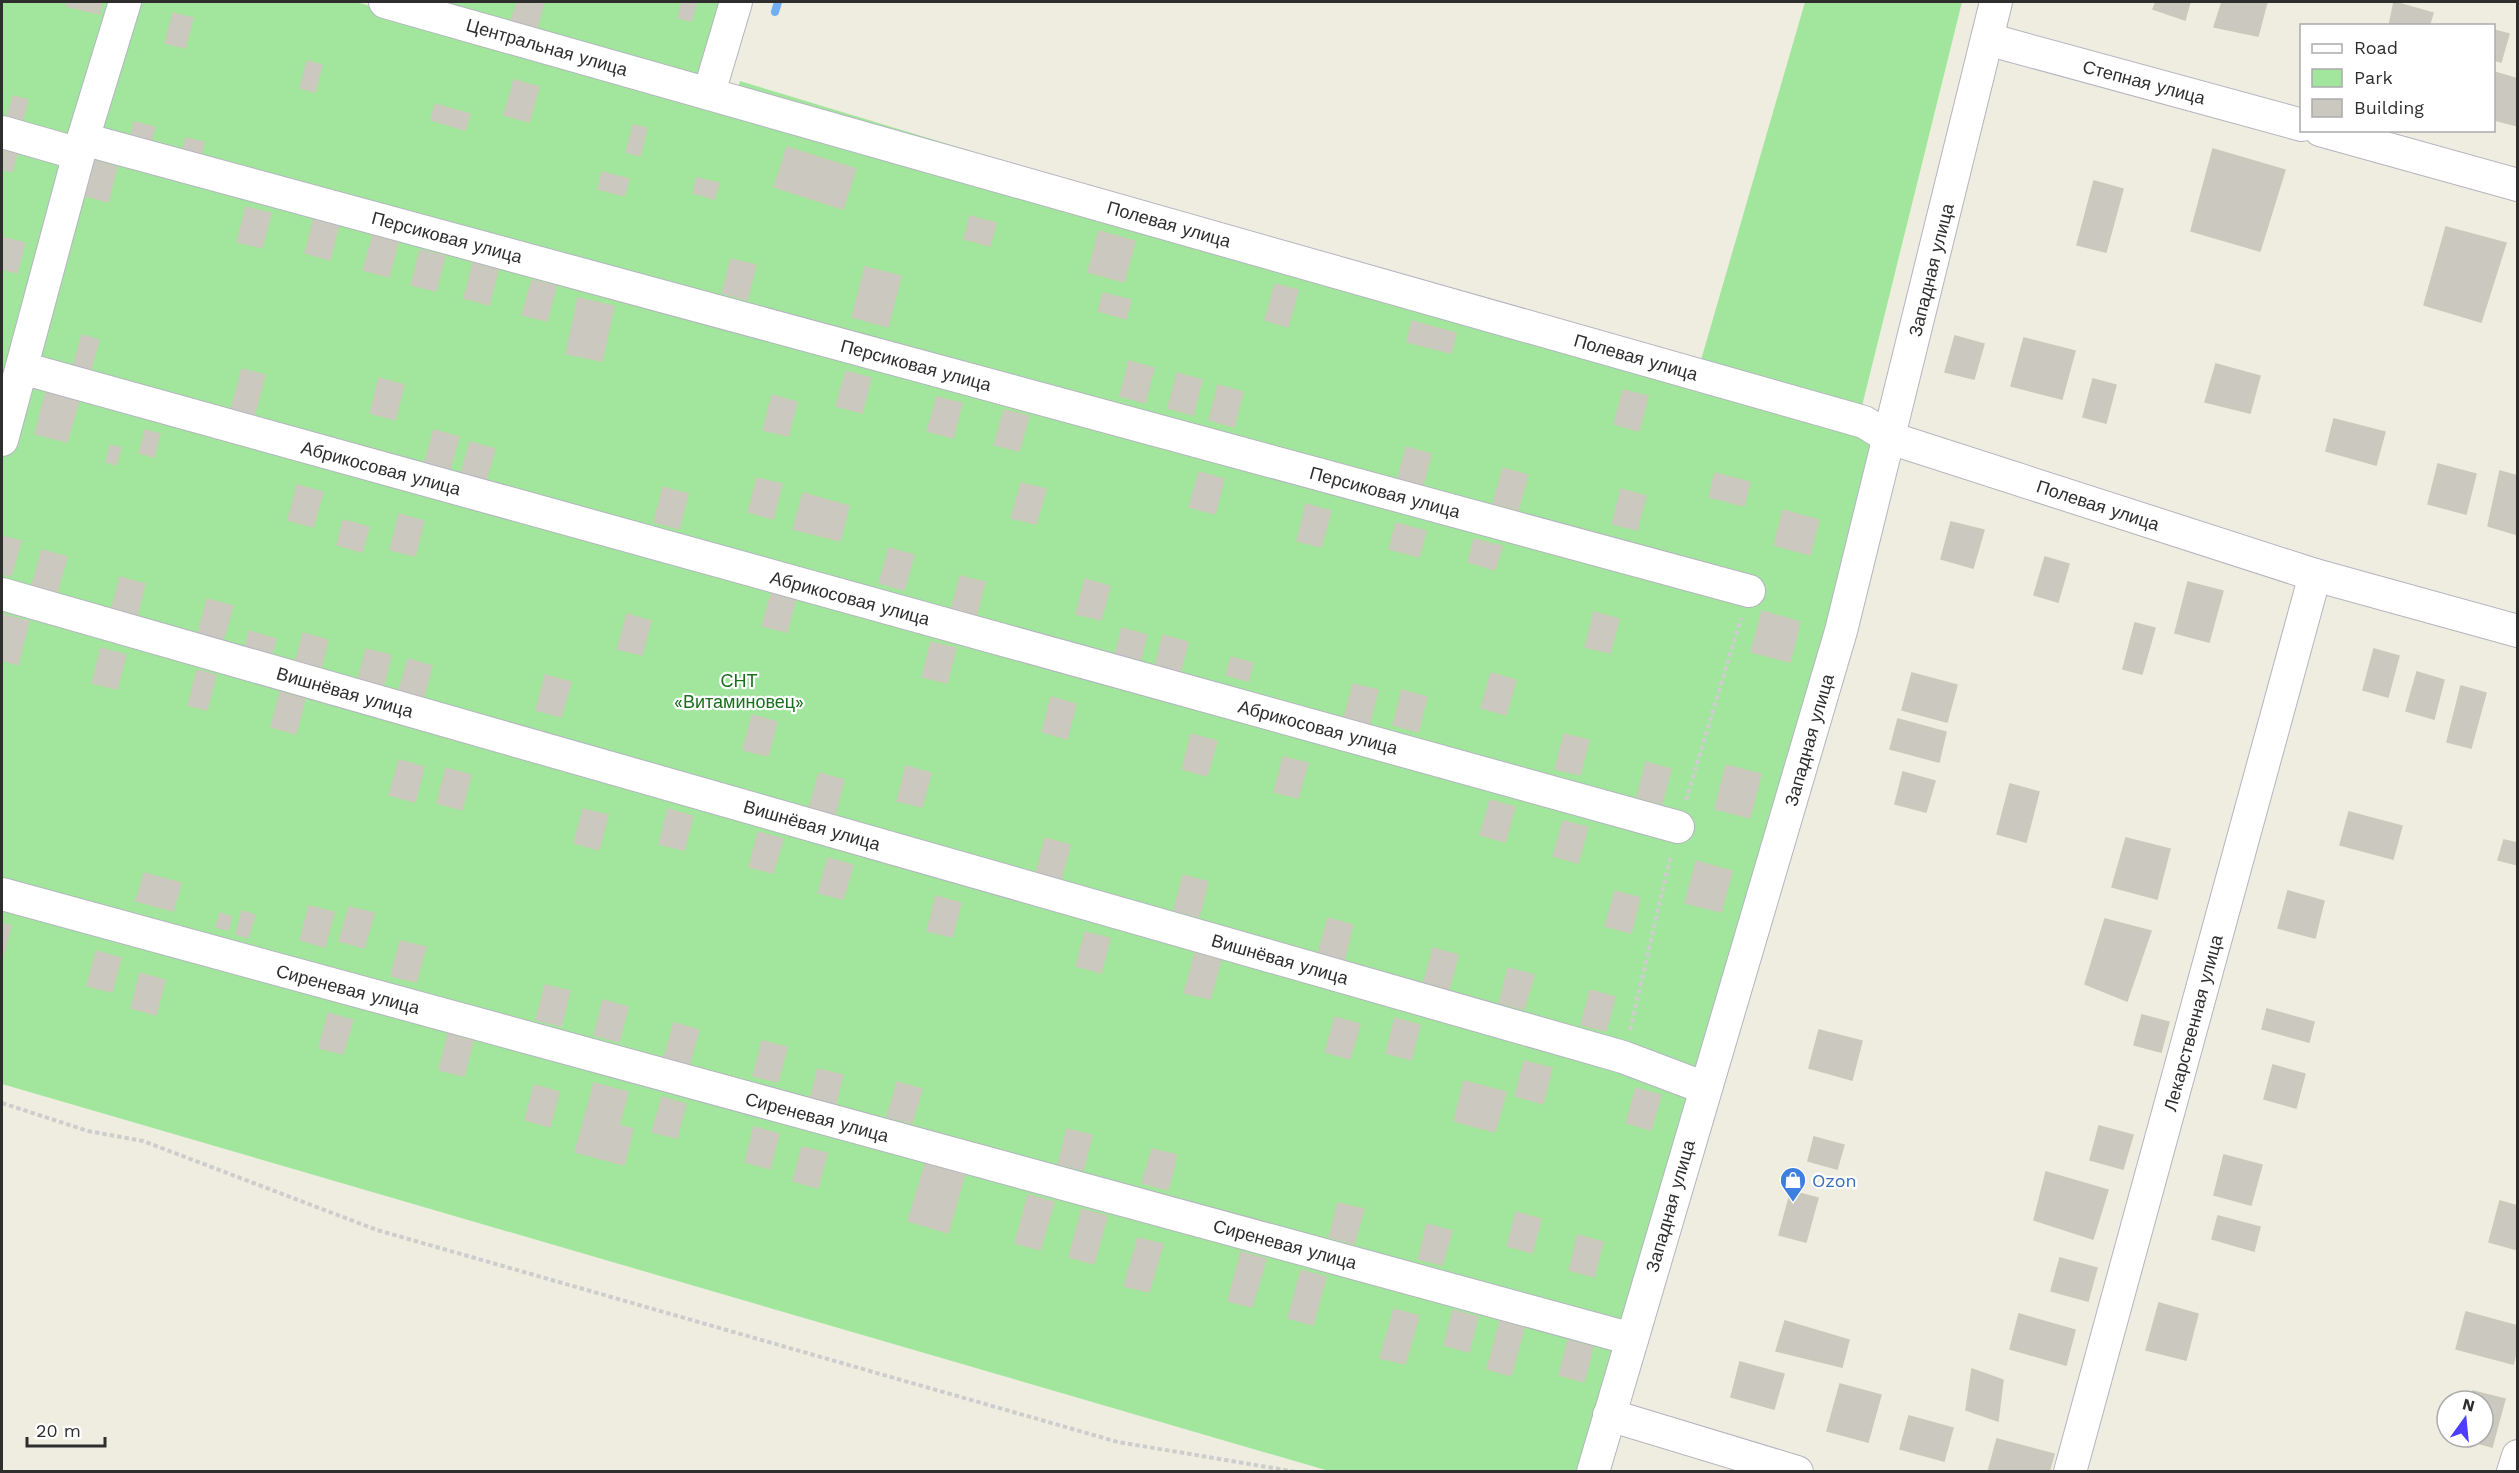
<svg xmlns="http://www.w3.org/2000/svg" width="2519" height="1473" viewBox="0 0 2519 1473" font-family="'Work Sans',sans-serif">
<rect width="100%" height="100%" fill="#efede0"/>
<g fill="#a1e69c">
<polygon points="2,2 356,2 733,104 740,81 1884,428 1815,705 1578,1471 1329,1471 2,1084"/>
<polygon points="385,2 736,2 709,93"/>
<polygon points="1805,2 1962,2 1862,406 1701,360"/>
</g>
<g fill="none" stroke-linecap="round" stroke-linejoin="round">
<polyline stroke="#71aef3" stroke-width="8" points="775,12 778,2"/>
</g>
<g fill="#cbc9bf" stroke="#cbc9b9" stroke-width="1.5">
<polygon points="67,2 102,2 99,14 66,6"/>
<polygon points="517,2 544,2 537,28 511,21"/>
<polygon points="682,2 697,2 691,21 678,18"/>
<polygon points="2156,2 2190,2 2185,20 2153,9"/>
<polygon points="2222,2 2267,2 2258,36 2214,27"/>
<polygon points="2394,2 2433,13 2429,26 2389,26"/>
<polygon points="173,13 193,18 185,48 165,43"/>
<polygon points="2494,30 2509,34 2501,62 2494,60"/>
<polygon points="307,61 322,65 315,92 300,88"/>
<polygon points="2494,72 2518,79 2518,126 2494,120"/>
<polygon points="514,80 539,87 529,122 504,115"/>
<polygon points="13,96 28,100 21,126 6,122"/>
<polygon points="435,104 470,114 465,130 431,120"/>
<polygon points="134,122 155,127 149,149 129,143"/>
<polygon points="633,125 647,128 640,156 626,152"/>
<polygon points="186,138 204,142 201,156 183,151"/>
<polygon points="787,147 856,169 843,209 774,187"/>
<polygon points="2213,149 2285,170 2260,251 2191,231"/>
<polygon points="5,150 17,154 12,172 2,169"/>
<polygon points="92,160 117,167 108,202 83,195"/>
<polygon points="602,172 629,179 624,196 598,189"/>
<polygon points="697,178 719,183 714,199 693,193"/>
<polygon points="2094,181 2123,189 2106,252 2077,245"/>
<polygon points="246,207 271,213 262,248 237,242"/>
<polygon points="970,216 996,223 990,246 964,239"/>
<polygon points="314,218 339,224 330,260 305,253"/>
<polygon points="2446,227 2506,243 2481,322 2424,305"/>
<polygon points="1099,231 1135,241 1124,282 1088,272"/>
<polygon points="373,235 398,242 389,277 363,270"/>
<polygon points="2,237 25,243 17,273 2,269"/>
<polygon points="420,250 445,256 436,291 411,285"/>
<polygon points="731,259 756,265 747,300 722,293"/>
<polygon points="473,263 498,270 489,305 464,298"/>
<polygon points="865,267 901,276 888,327 852,317"/>
<polygon points="532,280 556,286 547,321 522,315"/>
<polygon points="1275,284 1298,290 1288,327 1265,320"/>
<polygon points="1103,293 1131,300 1126,319 1098,311"/>
<polygon points="578,298 614,306 602,361 566,354"/>
<polygon points="1412,321 1456,333 1451,353 1407,342"/>
<polygon points="82,335 99,340 89,375 72,370"/>
<polygon points="1955,336 1984,344 1974,379 1945,372"/>
<polygon points="2024,338 2075,351 2062,399 2011,386"/>
<polygon points="1129,361 1154,368 1145,403 1120,396"/>
<polygon points="2216,364 2260,376 2250,413 2205,402"/>
<polygon points="242,369 265,375 254,416 231,410"/>
<polygon points="846,371 871,378 862,413 836,406"/>
<polygon points="1177,373 1202,380 1193,415 1168,408"/>
<polygon points="379,378 404,385 395,420 370,413"/>
<polygon points="2093,379 2116,385 2106,423 2083,417"/>
<polygon points="1218,385 1243,392 1234,427 1209,420"/>
<polygon points="47,388 80,397 67,442 35,434"/>
<polygon points="1623,390 1648,396 1639,431 1614,424"/>
<polygon points="772,395 797,402 788,436 763,430"/>
<polygon points="937,397 962,403 953,438 927,431"/>
<polygon points="1004,410 1029,416 1019,451 994,445"/>
<polygon points="2334,419 2385,432 2376,465 2326,451"/>
<polygon points="145,430 160,434 154,457 139,453"/>
<polygon points="434,430 459,437 449,472 424,465"/>
<polygon points="470,442 495,449 485,484 460,477"/>
<polygon points="110,445 121,448 116,465 106,462"/>
<polygon points="1406,447 1431,454 1422,489 1397,482"/>
<polygon points="2438,464 2476,474 2466,514 2428,504"/>
<polygon points="1503,468 1528,475 1518,510 1493,503"/>
<polygon points="2500,471 2518,476 2518,535 2488,526"/>
<polygon points="1199,472 1224,479 1215,514 1189,507"/>
<polygon points="1715,473 1750,482 1744,506 1709,497"/>
<polygon points="757,478 782,484 773,519 748,512"/>
<polygon points="1021,483 1046,489 1036,524 1011,518"/>
<polygon points="297,485 323,492 313,527 288,520"/>
<polygon points="663,487 688,494 679,529 654,522"/>
<polygon points="1621,489 1646,496 1637,530 1612,524"/>
<polygon points="803,493 849,506 840,541 793,529"/>
<polygon points="1306,504 1331,511 1321,547 1297,541"/>
<polygon points="1783,510 1819,520 1810,555 1774,545"/>
<polygon points="399,514 424,521 415,556 390,550"/>
<polygon points="343,520 369,527 362,552 337,545"/>
<polygon points="1951,522 1984,530 1973,568 1941,559"/>
<polygon points="1396,523 1426,531 1419,557 1389,549"/>
<polygon points="2,536 21,541 11,576 2,574"/>
<polygon points="1474,539 1502,546 1495,570 1468,562"/>
<polygon points="889,548 914,555 904,590 879,583"/>
<polygon points="42,550 67,557 57,592 32,585"/>
<polygon points="2045,557 2069,564 2058,602 2034,595"/>
<polygon points="960,576 985,582 976,617 951,611"/>
<polygon points="120,577 145,584 136,619 111,612"/>
<polygon points="1085,579 1110,586 1101,620 1076,614"/>
<polygon points="2188,582 2223,591 2209,642 2175,633"/>
<polygon points="772,591 796,597 787,632 762,626"/>
<polygon points="207,599 233,606 223,640 198,634"/>
<polygon points="1762,611 1800,622 1790,662 1751,652"/>
<polygon points="1594,612 1619,619 1610,653 1585,647"/>
<polygon points="627,614 651,621 642,655 617,649"/>
<polygon points="4,615 29,621 18,665 2,660 2,625"/>
<polygon points="2135,623 2155,628 2142,674 2123,669"/>
<polygon points="1122,628 1147,635 1138,670 1113,663"/>
<polygon points="249,631 276,639 270,660 244,653"/>
<polygon points="303,633 328,640 319,675 294,668"/>
<polygon points="1163,635 1188,642 1179,677 1154,671"/>
<polygon points="931,642 956,648 947,683 922,677"/>
<polygon points="101,648 126,655 117,689 92,683"/>
<polygon points="366,649 391,655 382,691 357,684"/>
<polygon points="2374,649 2399,656 2388,697 2363,690"/>
<polygon points="1231,657 1253,663 1248,681 1226,675"/>
<polygon points="408,659 432,666 423,700 398,694"/>
<polygon points="197,670 216,675 207,710 188,705"/>
<polygon points="2417,672 2444,680 2434,719 2406,711"/>
<polygon points="1491,673 1516,680 1506,715 1481,708"/>
<polygon points="1912,673 1957,685 1947,722 1902,710"/>
<polygon points="545,675 571,682 561,717 536,710"/>
<polygon points="1353,684 1378,690 1369,725 1344,719"/>
<polygon points="2461,686 2486,693 2471,748 2447,742"/>
<polygon points="1402,690 1427,697 1418,732 1393,725"/>
<polygon points="280,692 305,699 296,734 271,727"/>
<polygon points="1051,697 1076,704 1067,739 1042,732"/>
<polygon points="752,715 777,722 768,756 743,750"/>
<polygon points="1898,719 1946,732 1939,762 1890,749"/>
<polygon points="1191,734 1217,741 1207,776 1182,769"/>
<polygon points="1564,734 1589,740 1580,775 1555,769"/>
<polygon points="1283,757 1308,763 1298,798 1274,792"/>
<polygon points="399,760 424,767 415,802 389,795"/>
<polygon points="1646,762 1671,769 1662,804 1637,797"/>
<polygon points="1726,765 1761,774 1750,818 1715,809"/>
<polygon points="906,766 931,773 922,807 897,801"/>
<polygon points="446,768 471,775 462,810 437,803"/>
<polygon points="1903,772 1935,781 1926,812 1895,804"/>
<polygon points="819,773 844,780 835,815 809,808"/>
<polygon points="2010,784 2039,792 2026,842 1997,834"/>
<polygon points="1490,800 1515,807 1505,842 1480,835"/>
<polygon points="583,809 608,815 599,850 574,843"/>
<polygon points="668,809 693,816 684,850 659,844"/>
<polygon points="2349,812 2402,826 2393,859 2340,845"/>
<polygon points="1563,821 1588,827 1578,863 1553,856"/>
<polygon points="758,832 783,839 773,873 749,867"/>
<polygon points="1045,838 1070,845 1061,880 1036,873"/>
<polygon points="2126,838 2170,849 2157,899 2112,887"/>
<polygon points="2504,840 2518,843 2518,865 2498,860"/>
<polygon points="828,858 853,865 843,899 818,893"/>
<polygon points="1696,861 1732,871 1721,912 1685,903"/>
<polygon points="144,873 181,883 173,911 136,901"/>
<polygon points="1183,875 1208,882 1199,917 1174,910"/>
<polygon points="1615,891 1640,898 1631,933 1605,926"/>
<polygon points="2288,891 2324,901 2315,938 2278,928"/>
<polygon points="936,896 961,903 952,937 927,931"/>
<polygon points="309,906 334,912 325,947 300,940"/>
<polygon points="349,907 374,913 364,948 339,941"/>
<polygon points="242,911 255,915 248,938 236,934"/>
<polygon points="220,913 232,917 228,930 216,927"/>
<polygon points="1328,918 1353,925 1344,960 1318,953"/>
<polygon points="2105,919 2151,931 2127,1001 2085,984"/>
<polygon points="2,923 11,926 2,960"/>
<polygon points="1085,932 1110,938 1101,973 1076,966"/>
<polygon points="400,941 426,947 416,982 391,976"/>
<polygon points="1433,948 1458,955 1449,989 1424,982"/>
<polygon points="96,951 121,958 112,992 87,986"/>
<polygon points="1195,953 1221,960 1210,999 1184,993"/>
<polygon points="1508,968 1534,975 1524,1009 1499,1003"/>
<polygon points="140,973 165,980 156,1015 131,1008"/>
<polygon points="545,985 570,991 561,1026 536,1020"/>
<polygon points="1590,990 1615,997 1606,1031 1581,1025"/>
<polygon points="603,1000 628,1007 619,1042 594,1035"/>
<polygon points="2267,1009 2314,1022 2309,1042 2262,1029"/>
<polygon points="328,1013 353,1020 343,1054 319,1048"/>
<polygon points="2142,1015 2169,1022 2161,1052 2134,1045"/>
<polygon points="1335,1017 1360,1024 1350,1059 1325,1052"/>
<polygon points="1395,1018 1420,1025 1411,1060 1386,1053"/>
<polygon points="674,1023 699,1030 689,1065 664,1058"/>
<polygon points="1819,1030 1862,1041 1852,1080 1809,1068"/>
<polygon points="448,1034 473,1041 464,1076 439,1070"/>
<polygon points="762,1041 787,1047 778,1082 753,1076"/>
<polygon points="1524,1061 1552,1068 1543,1104 1515,1096"/>
<polygon points="2273,1065 2305,1074 2296,1108 2264,1099"/>
<polygon points="818,1069 843,1075 834,1110 809,1103"/>
<polygon points="1464,1081 1506,1092 1495,1132 1454,1121"/>
<polygon points="897,1082 922,1089 912,1123 887,1117"/>
<polygon points="594,1083 628,1092 619,1125 633,1129 624,1165 575,1152"/>
<polygon points="534,1085 559,1092 550,1127 525,1120"/>
<polygon points="1636,1088 1661,1095 1651,1130 1626,1123"/>
<polygon points="662,1097 686,1104 677,1138 652,1132"/>
<polygon points="2099,1126 2133,1135 2123,1169 2090,1160"/>
<polygon points="754,1127 779,1134 770,1169 745,1162"/>
<polygon points="1067,1129 1092,1135 1083,1170 1058,1164"/>
<polygon points="1814,1137 1844,1145 1837,1169 1808,1161"/>
<polygon points="802,1147 827,1153 818,1188 793,1181"/>
<polygon points="1152,1149 1177,1155 1168,1190 1142,1183"/>
<polygon points="2224,1155 2262,1165 2251,1205 2214,1195"/>
<polygon points="927,1158 966,1170 948,1233 908,1221"/>
<polygon points="2046,1172 2108,1190 2093,1239 2034,1220"/>
<polygon points="1791,1191 1818,1198 1806,1242 1779,1235"/>
<polygon points="1028,1195 1054,1202 1040,1250 1015,1243"/>
<polygon points="2500,1201 2518,1206 2518,1250 2489,1242"/>
<polygon points="1338,1203 1364,1209 1354,1244 1329,1237"/>
<polygon points="1082,1209 1107,1216 1094,1264 1069,1257"/>
<polygon points="1516,1212 1541,1219 1532,1253 1507,1246"/>
<polygon points="2218,1216 2260,1227 2254,1251 2212,1239"/>
<polygon points="1427,1224 1452,1231 1442,1265 1418,1259"/>
<polygon points="1578,1235 1603,1242 1594,1277 1569,1270"/>
<polygon points="1138,1238 1163,1244 1149,1292 1124,1286"/>
<polygon points="1241,1252 1266,1259 1252,1307 1228,1301"/>
<polygon points="2060,1258 2097,1268 2088,1301 2051,1291"/>
<polygon points="1301,1270 1326,1277 1313,1325 1288,1318"/>
<polygon points="2159,1303 2198,1314 2186,1360 2146,1350"/>
<polygon points="1394,1309 1419,1316 1405,1364 1380,1358"/>
<polygon points="1453,1310 1478,1317 1469,1352 1444,1345"/>
<polygon points="2466,1312 2518,1326 2518,1346 2513,1364 2456,1349"/>
<polygon points="2019,1314 2075,1330 2066,1365 2010,1349"/>
<polygon points="1500,1321 1524,1328 1511,1376 1487,1369"/>
<polygon points="1785,1321 1849,1340 1842,1367 1776,1351"/>
<polygon points="1568,1340 1593,1347 1584,1382 1559,1375"/>
<polygon points="1740,1362 1784,1374 1774,1409 1731,1397"/>
<polygon points="1972,1369 2003,1380 1998,1421 1966,1410"/>
<polygon points="1840,1384 1881,1395 1868,1442 1827,1431"/>
<polygon points="2473,1391 2505,1399 2492,1447 2460,1438 2483,1437 2483,1401 2470,1401"/>
<polygon points="1909,1416 1953,1428 1944,1461 1900,1449"/>
<polygon points="1997,1439 2054,1454 2049,1472 1988,1472"/>
</g>
<g fill="none" stroke-linecap="round" stroke-linejoin="round">
<g stroke="#b4b4c1" stroke-width="34">
<g id="minor">
<polyline points="385,2 1864,422 1890,438 2315,575 2518,631"/>
<polyline points="1987,39 2302,125"/>
<polyline points="709,93 736,2"/>
<polyline points="2320,130 2518,185"/>
<polyline points="2,132 79,154"/>
<polyline points="83,139 1749,591"/>
<polyline points="22,368 1678,827"/>
<polyline points="2,440 83,139 125,2"/>
<polyline points="2,594 1623,1057 1705,1088"/>
<polyline points="2,894 1632,1339"/>
<polyline points="1609,1415 1797,1472"/>
<polyline points="1593,1472 1841,631 1996,2"/>
<polyline points="2070,1472 2315,575"/>
<polyline points="2513,1472 2518,1456"/>
</g>
</g>
<g stroke="#cdcdcd" stroke-width="4" stroke-dasharray="4.5 3" stroke-linecap="butt">
<polyline points="1686,800 1741,618"/>
<polyline points="1630,1030 1671,854"/>
<polyline points="2,1103 88,1131 143,1141 377,1230 1118,1442 1297,1472"/>
</g>
<use href="#minor" stroke="#fff" stroke-width="32"/>
</g>
<defs>
<g id="shop-pin" transform="scale(1.35)"><path d="M0 17L-7.5 6A9.5 9.5 0 1 1 7.5 6Z" fill="#3f7fe0" stroke="#fff"/><path d="M-5-2.5h2.3a2.7 3.5 0 0 1 5.4 0H5L5.5 6h-11ZM-1.5-2.5h3a1.5 2.3 0 0 0-3 0Z" fill="#fff"/></g>
</defs>
<g fill-rule="evenodd">
<use href="#shop-pin" x="1793" y="1180"/>
</g>
<g text-anchor="middle" dominant-baseline="central" stroke-width="4.5" stroke-linejoin="round" paint-order="stroke">
<g font-size="18" fill="#2e2e2e" stroke="#fff">
<text transform="translate(547 47) rotate(16)">Центральная улица</text>
<text transform="translate(2144 82) rotate(15)">Степная улица</text>
<text transform="translate(1169 224) rotate(16)">Полевая улица</text>
<text transform="translate(447 237) rotate(15)">Персиковая улица</text>
<text transform="translate(1931 270) rotate(-76)">Западная улица</text>
<text transform="translate(1636 357) rotate(16)">Полевая улица</text>
<text transform="translate(916 365) rotate(15)">Персиковая улица</text>
<text transform="translate(381 468) rotate(15)">Абрикосовая улица</text>
<text transform="translate(1385 492) rotate(15)">Персиковая улица</text>
<text transform="translate(2098 505) rotate(18)">Полевая улица</text>
<text transform="translate(850 598) rotate(15)">Абрикосовая улица</text>
<text transform="translate(345 692) rotate(16)">Вишнёвая улица</text>
<text transform="translate(1318 727) rotate(15)">Абрикосовая улица</text>
<text transform="translate(1809 740) rotate(-74)">Западная улица</text>
<text transform="translate(812 825) rotate(16)">Вишнёвая улица</text>
<text transform="translate(1280 959) rotate(16)">Вишнёвая улица</text>
<text transform="translate(348 989) rotate(15)">Сиреневая улица</text>
<text transform="translate(2193 1023) rotate(-75)">Лекарственная улица</text>
<text transform="translate(817 1117) rotate(15)">Сиреневая улица</text>
<text transform="translate(1670 1206) rotate(-74)">Западная улица</text>
<text transform="translate(1285 1244) rotate(15)">Сиреневая улица</text>
</g>
<g font-size="18" fill="#196f1e" stroke="#fff">
<text x="739" y="680">СНТ<tspan x="739" dy="21">«Витаминовец»</tspan></text>
</g>
<g font-size="18" fill="#366cbe" stroke="#fff" text-anchor="start">
<text x="1812" y="1180">Ozon</text>
</g>
</g>
<rect width="2519" height="1473" fill="none" stroke="#2e2e2e" stroke-width="6"/>
<rect x="2300" y="24" width="195" height="108" fill="#ffffff" stroke="#ababab" stroke-width="1.5"/>
<rect x="2312" y="44" width="30" height="9" fill="#ffffff" stroke="#ababab" stroke-width="1.5"/>
<text x="2354" y="54" font-size="18" fill="#2e2e2e">Road</text>
<rect x="2312" y="69" width="30" height="18" fill="#a1e69c" stroke="#ababab" stroke-width="1.5"/>
<text x="2354" y="84" font-size="18" fill="#2e2e2e">Park</text>
<rect x="2312" y="99" width="30" height="18" fill="#cbc9bf" stroke="#ababab" stroke-width="1.5"/>
<text x="2354" y="114" font-size="18" fill="#2e2e2e">Building</text>
<g transform="translate(2465 1419) rotate(15)"><circle r="28" fill="#ffffff" stroke="#ababab" stroke-width="1.5"/>
<path d="M0-4.5L10 22L0 15L-10 22Z" fill="#4d3dff"/>
<text y="-9" font-size="16" font-weight="bold" text-anchor="middle" fill="#2e2e2e">N</text>
</g>
<path d="M27 1437v9h78v-9" fill="none" stroke="#2e2e2e" stroke-width="3"/>
<text x="36" y="1437" font-size="18" fill="#2e2e2e" stroke="#ffffff" stroke-width="4.5" paint-order="stroke">20 m</text>
</svg>
